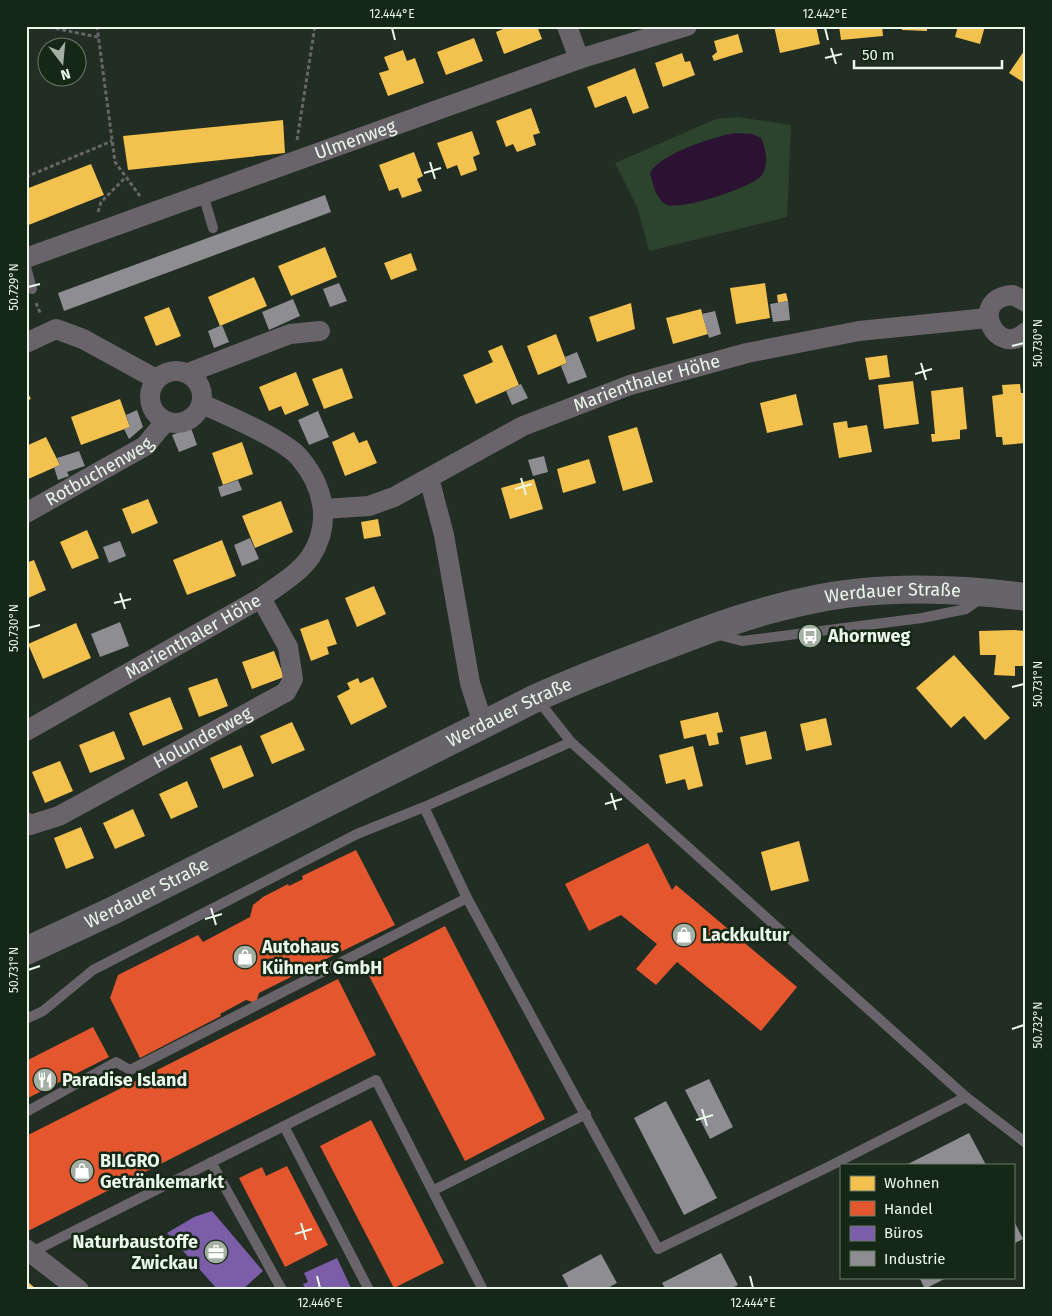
<svg xmlns="http://www.w3.org/2000/svg" width="1052" height="1316" viewBox="0 0 1052 1316" font-family="'Fira Sans',sans-serif">
<rect width="100%" height="100%" fill="#222d23"/>
<polygon fill="#2c442d" points="738,117 791,125 787,217 649,251 638,209 615,163 716,119"/>
<path fill="#2b1132" d="M735,133L752,134L761,138C766,149 769,164 762,175C752,188 677,212 665,204C655,197 653,183 650,173C661,153 713,137 735,133Z"/>
<g fill="#f2c14e">
<polygon points="510,26 537,26 542,39 504,54 496,32"/>
<polygon points="774,26 816,26 820,44 780,53"/>
<polygon points="839,26 882,26 883,36 841,40"/>
<polygon points="902,26 927,26 927,31 902,30"/>
<polygon points="958,26 985,26 980,44 955,37"/>
<polygon points="738,34 743,52 714,61 712,56 717,52 714,41"/>
<polygon points="474,38 483,61 446,75 437,52"/>
<polygon points="1026,48 1026,84 1009,73"/>
<polygon points="403,50 407,61 415,58 424,83 388,96 379,73 389,70 384,57"/>
<polygon points="682,53 685,62 690,61 695,75 663,87 655,63"/>
<polygon points="635,68 649,108 633,114 626,96 595,108 587,87"/>
<polygon points="531,108 540,133 533,135 536,145 517,152 513,144 506,147 496,121"/>
<polygon points="283,120 285,153 128,170 123,136"/>
<polygon points="472,131 480,154 473,157 477,170 461,176 457,165 447,169 437,143"/>
<polygon points="414,152 423,176 417,179 422,191 402,198 398,188 389,191 379,165"/>
<polygon points="91,164 104,195 26,226 26,189"/>
<polygon points="325,247 337,277 291,296 278,266"/>
<polygon points="411,253 417,270 391,280 384,263"/>
<polygon points="254,277 267,306 220,326 208,297"/>
<polygon points="765,283 770,318 736,324 730,288"/>
<polygon points="786,293 788,301 778,303 777,295"/>
<polygon points="631,303 635,329 597,342 589,317"/>
<polygon points="169,307 181,336 156,346 144,317"/>
<polygon points="701,309 708,334 673,344 666,318"/>
<polygon points="556,334 567,363 538,375 527,346"/>
<polygon points="502,345 519,385 476,404 463,375 493,362 488,351"/>
<polygon points="887,355 890,377 869,380 865,358"/>
<polygon points="342,368 353,398 324,409 312,379"/>
<polygon points="296,372 309,405 285,415 281,406 269,411 259,387"/>
<polygon points="913,381 919,424 884,429 878,385"/>
<polygon points="1020,384 1021,393 1026,393 1026,443 1003,445 1002,437 996,437 992,396 1003,394 1002,385"/>
<polygon points="963,387 967,429 960,430 960,439 932,442 931,434 935,434 931,391"/>
<polygon points="26,389 31,399 26,401"/>
<polygon points="796,394 803,425 767,433 760,403"/>
<polygon points="120,399 130,427 81,445 71,417"/>
<polygon points="847,421 848,428 867,425 872,452 839,458 833,423"/>
<polygon points="637,427 653,482 623,491 608,436"/>
<polygon points="354,432 359,443 367,440 377,463 345,476 332,442"/>
<polygon points="46,437 60,465 26,480 26,446"/>
<polygon points="242,442 253,474 223,485 212,453"/>
<polygon points="589,459 596,483 563,493 557,469"/>
<polygon points="534,479 543,509 510,519 501,488"/>
<polygon points="148,499 158,523 132,534 122,509"/>
<polygon points="281,501 293,532 255,548 242,516"/>
<polygon points="378,519 381,536 364,539 361,522"/>
<polygon points="87,530 99,558 72,569 60,542"/>
<polygon points="222,540 236,576 187,595 173,560"/>
<polygon points="34,560 46,590 26,599 26,563"/>
<polygon points="374,586 386,614 357,627 345,598"/>
<polygon points="328,619 337,644 327,647 329,654 311,661 300,629"/>
<polygon points="76,623 91,658 43,679 28,644"/>
<polygon points="1014,630 1026,631 1026,656 1023,666 1015,666 1015,676 994,675 996,655 980,655 979,631"/>
<polygon points="274,651 284,677 252,689 242,662"/>
<polygon points="954,655 1010,718 985,740 964,716 951,728 916,688"/>
<polygon points="373,677 387,707 351,725 337,696 350,689 347,683 358,678 360,683"/>
<polygon points="217,678 228,706 199,717 188,688"/>
<polygon points="170,697 183,729 143,746 129,713"/>
<polygon points="718,712 723,732 717,733 719,744 709,746 706,734 684,739 680,721"/>
<polygon points="826,718 832,745 806,751 800,724"/>
<polygon points="292,722 305,750 272,764 260,736"/>
<polygon points="114,731 125,759 90,773 79,745"/>
<polygon points="766,731 772,759 746,765 740,737"/>
<polygon points="241,745 254,776 223,789 210,758"/>
<polygon points="693,746 703,786 688,790 685,779 666,784 659,755"/>
<polygon points="60,761 73,791 45,803 32,772"/>
<polygon points="187,781 198,807 171,819 159,794"/>
<polygon points="133,809 145,836 115,849 103,823"/>
<polygon points="81,827 94,858 66,869 54,838"/>
<polygon points="799,841 809,881 771,891 761,852"/>
<polygon points="26,1280 37,1290 26,1290"/>
</g>
<g fill="#e4572e">
<polygon points="648,843 672,890 676,885 797,987 761,1031 677,962 656,985 636,969 657,944 621,915 589,931 565,884"/>
<polygon points="356,850 395,925 316,964 313,973 303,971 259,993 256,1003 246,1000 220,1014 221,1016 140,1058 110,998 118,975 198,935 203,942 250,917 253,905 263,897 288,884 289,886 303,879 302,876"/>
<polygon points="445,926 545,1119 465,1161 365,968"/>
<polygon points="338,979 376,1055 28,1231 26,1136"/>
<polygon points="93,1027 109,1057 26,1099 26,1061"/>
<polygon points="371,1120 444,1263 394,1288 320,1146"/>
<polygon points="287,1166 328,1245 285,1267 239,1178 262,1167 266,1176"/>
</g>
<g fill="#7b5ea7">
<polygon points="212,1211 263,1271 242,1290 218,1290 167,1233 194,1217"/>
<polygon points="337,1258 352,1290 306,1290 303,1284 308,1282 304,1273"/>
</g>
<g fill="#8d8d92">
<polygon points="325,195 331,212 64,311 58,293"/>
<polygon points="339,283 347,301 330,307 323,289"/>
<polygon points="293,299 300,316 269,330 262,312"/>
<polygon points="788,301 790,320 773,322 770,304"/>
<polygon points="715,311 721,334 709,338 702,314"/>
<polygon points="222,325 229,342 214,348 208,331"/>
<polygon points="577,352 587,377 568,384 561,366 567,363 565,357"/>
<polygon points="521,384 528,398 512,405 506,391"/>
<polygon points="137,410 143,427 129,439 124,429 130,427 126,415"/>
<polygon points="318,411 329,437 309,445 298,420"/>
<polygon points="191,428 197,445 179,452 172,435"/>
<polygon points="79,451 85,466 67,472 69,476 58,480 54,467 60,465 57,458"/>
<polygon points="544,456 548,472 533,476 528,460"/>
<polygon points="238,480 242,490 221,497 218,487"/>
<polygon points="250,538 259,559 242,566 234,545"/>
<polygon points="120,541 126,556 109,563 103,547"/>
<polygon points="120,622 129,646 100,657 91,634"/>
<polygon points="709,1079 733,1127 710,1139 685,1090"/>
<polygon points="666,1101 717,1198 684,1215 634,1118"/>
<polygon points="969,1133 986,1165 906,1165"/>
<polygon points="1013,1219 1023,1239 1013,1244"/>
<polygon points="721,1253 738,1285 728,1290 666,1290 662,1283"/>
<polygon points="601,1254 617,1283 604,1290 570,1290 562,1275"/>
<polygon points="919,1277 948,1277 925,1289"/>
</g>
<g fill="none" stroke-linecap="round" stroke-linejoin="round">
<g stroke="#656666" stroke-width="3" stroke-dasharray="4 2.5" stroke-linecap="butt">
<polyline points="43,26 98,37"/>
<polyline points="97,26 115,162 140,196"/>
<polyline points="297,140 315,26"/>
<polyline points="26,177 112,141"/>
<polyline points="98,212 101,202 125,178"/>
<polyline points="36,303 41,315"/>
</g>
<g stroke="#68646a" stroke-width="10">
<polyline points="203,194 213,228"/>
<polyline points="26,267 32,289"/>
<polyline points="715,634 742,641 922,618 966,609 983,597"/>
<polyline points="424,807 467,898 658,1249 828,1167 966,1097 571,742 537,699"/>
<polyline points="26,1019 43,1011 93,970 357,834 424,807 571,742"/>
<polyline points="966,1097 1026,1143"/>
<polyline points="26,1112 116,1062 130,1070 467,898"/>
<polyline points="284,1126 369,1290"/>
<polyline points="211,1162 282,1290"/>
<polyline points="434,1190 586,1114"/>
<polyline points="30,1253 376,1080 483,1290"/>
</g>
<g stroke="#68646a" stroke-width="20">
<polyline points="567,26 579,59"/>
<path id="s1" d="M26,258L579,59L687,26"/>
<path d="M1026,302L1013,295C966,298 997,360 1026,332"/>
<polyline points="26,343 56,329 83,339 156,379"/>
<circle cx="176" cy="397" r="26"/>
<polyline points="188,373 290,334 320,331"/>
<polyline points="429,478 444,535 470,683 483,724"/>
<path id="s2" d="M324,509L369,506L394,497L523,426L630,385L747,353L859,331L988,318"/>
<path id="s3" d="M26,513L145,446L165,422"/>
<path id="s4" d="M26,731L261,598C277,586 300,573 311,556C332,523 324,486 299,457C283,439 225,414 202,404"/>
<path id="s5" d="M26,822L30,825L59,816L286,692L293,679L288,647L261,598"/>
<polyline points="26,1249 79,1290"/>
</g>
<path stroke="#676469" stroke-width="28" id="s6" d="M26,951L112,911L536,698C578,679 620,663 663,647C711,628 760,610 811,600C880,585 956,588 1026,597"/>
</g>
<path fill="none" stroke="#ebf7eb" stroke-width="2" d="M392,28L395,40M825,28L828,40M831,48L836,64M825,58L842,54M430,162L435,179M424,173L441,168M28,287L40,284M1012,346L1024,343M921,363L926,380M915,374L932,369M521,478L526,495M515,489L532,484M120,593L125,609M114,603L131,599M28,628L40,625M1012,687L1024,684M611,793L616,810M605,804L622,799M211,908L216,925M205,919L222,914M28,970L40,966M1012,1029L1024,1025M702,1109L707,1126M696,1120L713,1115M301,1223L306,1240M295,1234L312,1229M317,1276L320,1288M750,1276L753,1288"/>
<defs>
<g id="bus-disc" transform="scale(1.25)"><circle r="9.5" fill="#a5b0a5" stroke="#152715"/><path d="M-5-6H5V4H4V6H2V4H-2V6H-4V4H-5ZM-3.5-4V0h7V-4ZM-3.5 1.2v1.5H-2V1.2ZM2 1.2v1.5H3.5V1.2Z" fill="#fff"/></g>
<g id="shop-disc" transform="scale(1.25)"><circle r="9.5" fill="#a5b0a5" stroke="#152715"/><path d="M-5-2.5h2.3a2.7 3.5 0 0 1 5.4 0H5L5.5 6h-11ZM-1.5-2.5h3a1.5 2.3 0 0 0-3 0Z" fill="#fff"/></g>
<g id="restaurant-disc" transform="scale(1.25)"><circle r="9.5" fill="#a5b0a5" stroke="#152715"/><path d="M-5-6h1v4h1v-4h1v4h1v-4h1v5L-1.5 .5V6h-2V.5L-5-1ZM5-6V6H3V1.5H1.5Q1.5-4 5-6Z" fill="#fff"/></g>
<g id="office-disc" transform="scale(1.25)"><circle r="9.5" fill="#a5b0a5" stroke="#152715"/><path d="M-6-3h4V-5.5h4V-3h4V5H-6ZM-1-4.5V-3h2v-1.5ZM-6 0V1H6V0Z" fill="#fff"/></g>
</defs>
<g fill-rule="evenodd">
<use href="#bus-disc" x="810" y="636"/>
<use href="#shop-disc" x="684" y="935"/>
<use href="#shop-disc" x="245" y="957"/>
<use href="#restaurant-disc" x="45" y="1080"/>
<use href="#shop-disc" x="82" y="1171"/>
<use href="#office-disc" x="216" y="1252"/>
</g>
<g text-anchor="middle" dominant-baseline="central" stroke-width="5" stroke-linejoin="round" paint-order="stroke">
<g font-size="18" fill="#ebf7eb" stroke="#152715">
<text stroke="none"><textPath href="#s1" startOffset="350">Ulmenweg</textPath></text>
<text stroke="none"><textPath href="#s2" startOffset="350">Marienthaler Höhe</textPath></text>
<text stroke="none"><textPath href="#s3" startOffset="84">Rotbuchenweg</textPath></text>
<text stroke="none"><textPath href="#s6" startOffset="944">Werdauer Straße</textPath></text>
<text stroke="none"><textPath href="#s4" startOffset="192">Marienthaler Höhe</textPath></text>
<text stroke="none"><textPath href="#s6" startOffset="539">Werdauer Straße</textPath></text>
<text stroke="none"><textPath href="#s5" startOffset="199">Holunderweg</textPath></text>
<text stroke="none"><textPath href="#s6" startOffset="134">Werdauer Straße</textPath></text>
</g>
<g font-size="18" font-weight="bold" fill="#ebf7eb" stroke="#152715" text-anchor="start">
<text x="828" y="636">Ahornweg</text>
<text x="702" y="935">Lackkultur</text>
<text x="262" y="947">Autohaus<tspan x="262" dy="21">Kühnert GmbH</tspan></text>
<text x="62" y="1080">Paradise Island</text>
<text x="100" y="1161">BILGRO<tspan x="100" dy="21">Getränkemarkt</tspan></text>
<text x="198" y="1242" text-anchor="end">Naturbaustoffe<tspan x="198" dy="21">Zwickau</tspan></text>
</g>
</g>
<rect width="1052" height="1316" fill="none" stroke="#152715" stroke-width="55"/>
<rect x="840" y="1164" width="175" height="115" fill="#152715" stroke="#6b7a6b"/>
<rect x="850" y="1176" width="25" height="15" fill="#f2c14e" stroke="#6b7a6b"/>
<text x="884" y="1188" font-size="15" fill="#ebf7eb">Wohnen</text>
<rect x="850" y="1201" width="25" height="15" fill="#e4572e" stroke="#6b7a6b"/>
<text x="884" y="1214" font-size="15" fill="#ebf7eb">Handel</text>
<rect x="850" y="1226" width="25" height="15" fill="#7b5ea7" stroke="#6b7a6b"/>
<text x="884" y="1238" font-size="15" fill="#ebf7eb">Büros</text>
<rect x="850" y="1251" width="25" height="15" fill="#8d8d92" stroke="#6b7a6b"/>
<text x="884" y="1264" font-size="15" fill="#ebf7eb">Industrie</text>
<g transform="translate(62 62) rotate(164)"><circle r="24" fill="#152715" stroke="#6b7a6b"/>
<path d="M0-4L9 19L0 12L-9 19Z" fill="#a5b0a5"/>
<text y="-8" font-size="14" font-weight="bold" text-anchor="middle" fill="#ebf7eb">N</text>
</g>
<path d="M854 60v8h148v-8" fill="none" stroke="#ebf7eb" stroke-width="2.5"/>
<text x="862" y="60" font-size="15" fill="#ebf7eb" stroke="#152715" stroke-width="4" paint-order="stroke">50 m</text>
<rect x="28" y="28" width="996" height="1260" fill="none" stroke="#ebf7eb" stroke-width="2"/>
<g font-size="12" text-anchor="middle" fill="#ebf7eb">
<text x="392" y="18">12.444°E</text>
<text x="825" y="18">12.442°E</text>
<text transform="translate(14 287) rotate(-90)" y="4">50.729°N</text>
<text transform="translate(1038 343) rotate(-90)" y="4">50.730°N</text>
<text transform="translate(14 628) rotate(-90)" y="4">50.730°N</text>
<text transform="translate(1038 684) rotate(-90)" y="4">50.731°N</text>
<text transform="translate(14 970) rotate(-90)" y="4">50.731°N</text>
<text transform="translate(1038 1025) rotate(-90)" y="4">50.732°N</text>
<text x="320" y="1307">12.446°E</text>
<text x="753" y="1307">12.444°E</text>
</g>
</svg>
